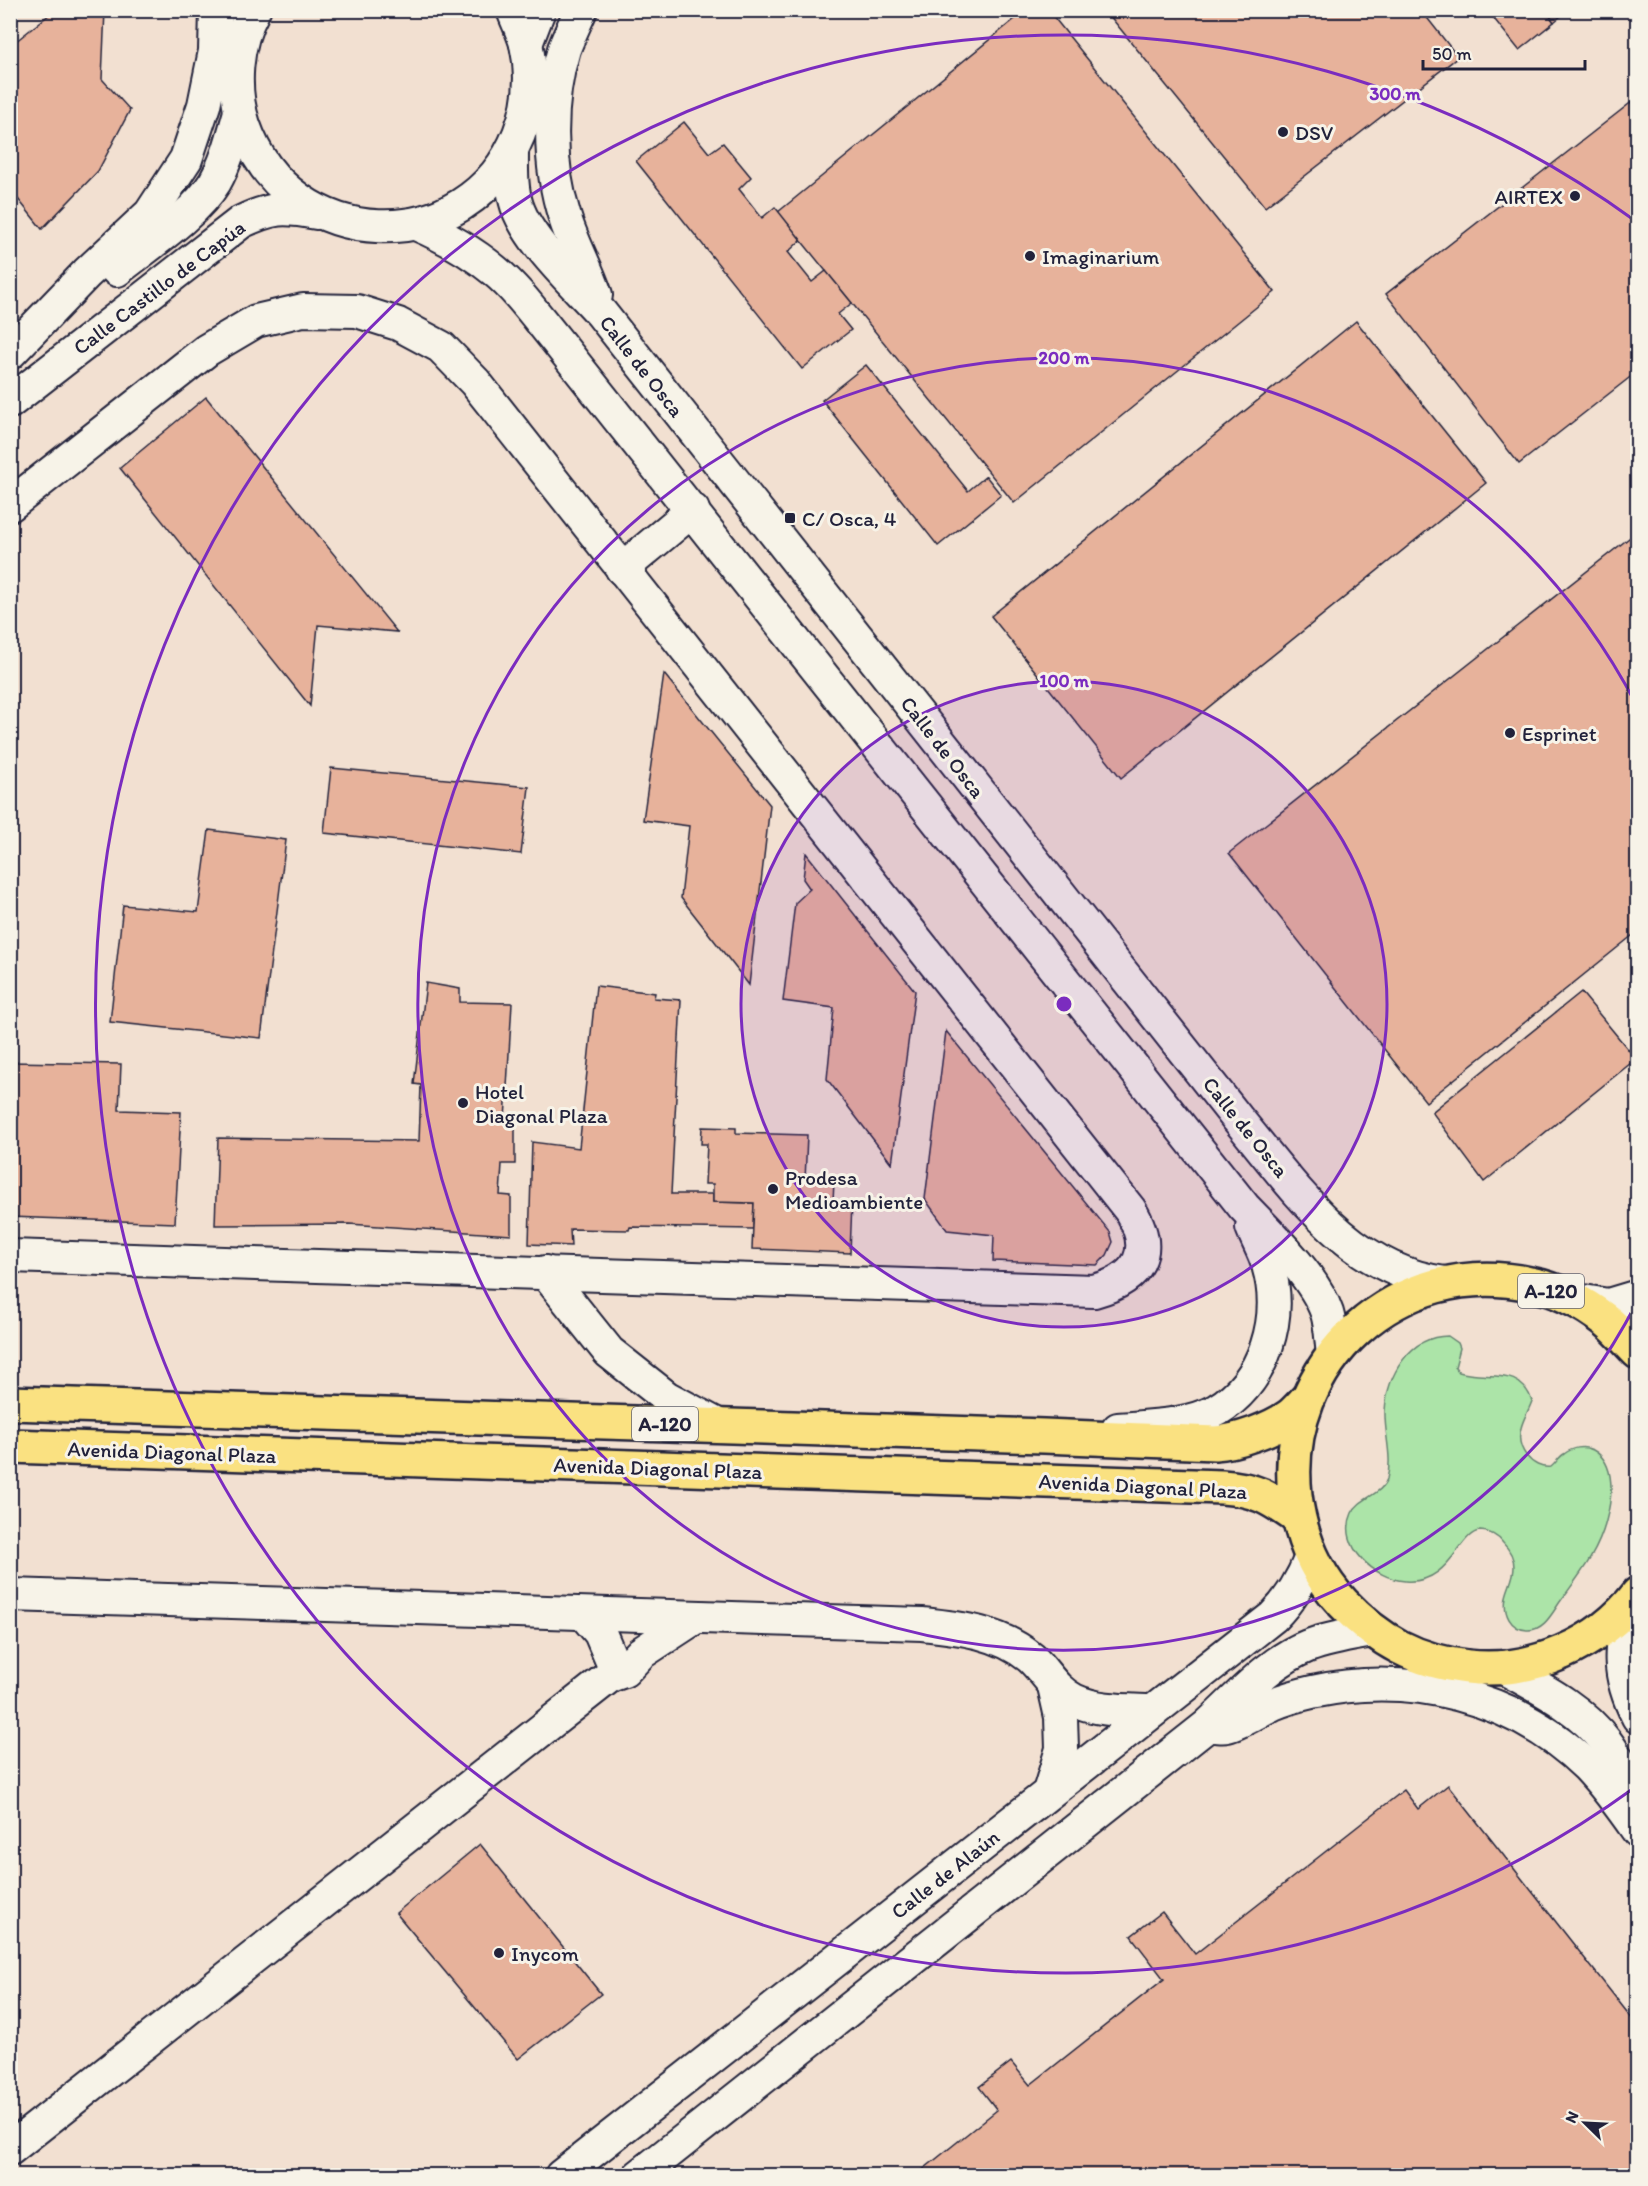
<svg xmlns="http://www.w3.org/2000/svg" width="1648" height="2186" viewBox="0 0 1648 2186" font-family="Itim,sans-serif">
<rect width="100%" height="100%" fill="#f7f3e8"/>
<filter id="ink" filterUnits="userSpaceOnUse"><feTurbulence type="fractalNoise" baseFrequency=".0167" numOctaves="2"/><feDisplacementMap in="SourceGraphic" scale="12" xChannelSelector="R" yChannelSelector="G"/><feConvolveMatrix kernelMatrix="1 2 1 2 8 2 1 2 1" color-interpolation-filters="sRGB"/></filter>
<g filter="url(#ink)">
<polygon fill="#f2e0d1" points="11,11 1637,11 1637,2175 11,2176"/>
<path fill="#ace4a8" stroke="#678372" stroke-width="1.5" d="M1448,1336L1458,1343L1460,1348L1455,1367L1459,1372C1486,1381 1520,1365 1532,1401C1529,1410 1523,1419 1521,1428C1515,1448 1532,1470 1551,1467C1556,1463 1559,1457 1564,1454C1572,1448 1583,1445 1593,1450C1617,1463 1612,1499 1606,1521C1598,1552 1581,1573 1562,1599C1553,1611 1545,1631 1527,1630C1510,1629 1503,1613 1506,1597C1508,1587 1514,1578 1514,1567C1514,1557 1510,1550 1503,1543C1498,1536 1489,1531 1480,1531C1459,1532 1451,1585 1405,1581C1375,1579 1337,1546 1352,1513C1360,1497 1382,1495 1387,1479C1393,1457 1384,1433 1385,1411C1387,1376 1409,1336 1448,1336Z"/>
<g fill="#e7b29b" stroke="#22223b" stroke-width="1.5">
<polygon points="55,10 105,10 102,79 130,110 98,171 42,229 10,189 10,46"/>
<polygon points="1026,10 1048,10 1275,292 1014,503 778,212"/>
<polygon points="1105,10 1421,10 1458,57 1265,207"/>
<polygon points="1487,10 1546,10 1554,22 1519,50"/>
<polygon points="1546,10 1568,10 1554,22"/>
<polygon points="1638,97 1638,371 1519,464 1386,294"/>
<polygon points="684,122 709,153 723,143 751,177 739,189 762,218 775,207 801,240 788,252 812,282 826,271 852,303 838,314 851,330 802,369 636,161"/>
<polygon points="1356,321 1486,483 1121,778 991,616"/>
<polygon points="866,365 968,491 986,476 1001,495 938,546 822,400"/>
<polygon points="206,397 397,632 318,625 310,706 120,468"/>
<polygon points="1638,531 1638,931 1426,1102 1229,853"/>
<polygon points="664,674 770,805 749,985 681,898 689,826 643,820"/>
<polygon points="331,768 529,787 521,854 324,833"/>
<polygon points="209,830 286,840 261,1038 110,1022 123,905 198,912"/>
<polygon points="806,853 915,991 892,1164 827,1079 834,1008 783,1001 795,903 810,889 803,879"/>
<polygon points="426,983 460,989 460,1002 512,1003 505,1120 515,1121 515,1164 502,1164 500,1195 511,1196 511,1235 349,1224 215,1225 218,1138 419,1141 421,1085 414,1084"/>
<polygon points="596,986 655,993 654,998 681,1000 671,1194 713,1194 713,1202 754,1203 753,1229 630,1227 629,1230 570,1229 571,1246 529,1244 532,1142 579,1148"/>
<polygon points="1581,992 1636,1059 1484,1182 1432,1112"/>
<polygon points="946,1031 1110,1232 1113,1242 1107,1255 1097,1265 993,1261 994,1235 947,1230 925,1199"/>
<polygon points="10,1062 121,1064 119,1110 181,1112 175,1223 10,1217"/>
<polygon points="702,1127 736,1128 736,1133 807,1135 805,1181 834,1182 833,1201 852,1202 850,1253 752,1249 754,1203 713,1202 713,1184 705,1184 707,1144 701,1144"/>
<polygon points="1448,1785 1638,2026 1638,2176 915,2176 997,2110 979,2087 1011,2062 1030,2085 1164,1979 1131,1936 1162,1912 1195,1954 1404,1790 1418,1809"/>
<polygon points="480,1844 601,1994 518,2059 396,1913"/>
</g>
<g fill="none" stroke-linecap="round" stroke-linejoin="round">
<g stroke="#22223b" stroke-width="36">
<g id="minor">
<path d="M254,10C235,44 232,89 244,125C289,255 468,262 519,134C530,106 533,74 526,44C523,33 517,21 513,10"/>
<path d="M581,10C575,23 569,36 564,49C548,101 548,166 565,218C573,244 587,268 596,295"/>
<polyline points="526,44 539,10"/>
<path d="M512,150C512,169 511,188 517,206C529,242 575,284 601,313L1237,1118C1294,1186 1348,1271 1445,1283"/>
<path d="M416,224C444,236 471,251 495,271C518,290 537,317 556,340L1244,1207C1270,1234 1315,1277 1327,1313C1331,1326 1331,1341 1333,1354"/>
<path d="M117,270C147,246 195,215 215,182C227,161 233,136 240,112"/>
<polyline points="10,353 87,273 150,214 186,159 204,105 215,51 216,10"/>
<path d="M10,402L241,222C273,207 283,207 317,213"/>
<path d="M10,505L207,350L256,321L303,310L357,311L398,324L441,347L475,382L1130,1210C1156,1252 1139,1279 1094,1291L10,1256"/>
<polyline points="622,569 693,510"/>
<polyline points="545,1272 609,1352 666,1397 720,1426"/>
<polyline points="1571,1299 1608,1305 1638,1296"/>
<path d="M1118,1429C1150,1426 1188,1426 1217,1410C1265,1381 1284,1318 1268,1265C1264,1252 1257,1240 1252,1227"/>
<path d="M10,1595L922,1624C961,1628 1000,1632 1031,1658C1046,1672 1054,1690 1074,1700C1097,1711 1127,1710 1151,1711"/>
<path d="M1630,1604C1619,1649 1616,1674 1638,1717"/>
<polyline points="584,1614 600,1633 614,1666"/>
<path d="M1502,1667C1540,1688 1580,1707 1607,1743C1619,1759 1628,1778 1638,1796"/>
<path d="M1213,1726C1218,1726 1223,1727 1227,1726C1240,1723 1260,1710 1273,1704C1285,1699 1299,1695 1312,1692C1410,1671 1514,1695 1587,1766C1606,1786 1622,1808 1638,1831"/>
<polyline points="1049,1792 1062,1749 1061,1717 1054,1686"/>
<polyline points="10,2149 610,1676 624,1671 641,1653 696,1617"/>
<path d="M561,2176L1273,1617C1291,1599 1302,1580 1311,1557"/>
<path d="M639,2176L1207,1726C1238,1698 1268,1662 1308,1646C1329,1638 1350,1635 1372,1631"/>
</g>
</g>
<g stroke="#22223b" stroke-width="38">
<g id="major">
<path d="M1638,1352C1628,1342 1618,1330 1607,1321C1585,1304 1557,1289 1530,1284C1399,1255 1280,1362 1295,1495C1300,1536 1315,1573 1343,1603C1379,1641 1416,1661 1468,1667C1532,1674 1599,1645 1638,1594"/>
<path d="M10,1403L1044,1436L1215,1443C1237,1442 1272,1429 1290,1416C1296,1411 1302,1404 1307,1399"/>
<path d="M10,1446L1222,1487C1256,1489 1270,1498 1297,1517"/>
</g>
</g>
<use href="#minor" stroke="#f7f3e8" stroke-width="32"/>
<use href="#major" stroke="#fae181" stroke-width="33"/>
</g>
</g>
<circle cx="1064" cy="1004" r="323" fill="#7b2cbf" fill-opacity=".12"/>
<g fill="none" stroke="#7b2cbf" stroke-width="3">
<circle cx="1064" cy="1004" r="323"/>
<path d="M1637 1302A646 646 0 1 1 1637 706"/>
<path d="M1634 1788A969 969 0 1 1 1634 220"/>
</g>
<g fill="#22223b" stroke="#f7f3e8" stroke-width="2">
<circle cx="1283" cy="132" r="6"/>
<circle cx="1575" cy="196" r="6"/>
<circle cx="1030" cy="256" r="6"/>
<rect x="784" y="512" width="12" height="12" rx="3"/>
<circle cx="1510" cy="733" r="6"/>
<circle cx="463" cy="1103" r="6"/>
<circle cx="773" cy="1189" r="6"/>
<circle cx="499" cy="1953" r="6"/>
</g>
<g text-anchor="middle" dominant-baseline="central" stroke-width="6" stroke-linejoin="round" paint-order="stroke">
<g fill="#f7f3e8" stroke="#62616f" stroke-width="1.5">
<rect x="1518" y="1274" width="66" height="34" rx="4.5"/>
<rect x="632" y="1407" width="66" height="34" rx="4.5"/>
</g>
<g font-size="20" font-weight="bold" fill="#22223b">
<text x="1551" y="1291">A-120</text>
<text x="665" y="1424">A-120</text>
</g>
<g font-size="21" fill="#22223b" stroke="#f7f3e8" text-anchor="start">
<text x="1295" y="132">DSV</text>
<text x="1563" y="196" text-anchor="end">AIRTEX</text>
<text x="1042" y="256">Imaginarium</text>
<text x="802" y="518">C/ Osca, 4</text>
<text x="1522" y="733">Esprinet</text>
<text x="475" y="1091">Hotel<tspan x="475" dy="24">Diagonal Plaza</tspan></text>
<text x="785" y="1177">Prodesa<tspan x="785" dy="24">Medioambiente</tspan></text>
<text x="511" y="1953">Inycom</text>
</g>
<g font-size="21" fill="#22223b" stroke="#f7f3e8">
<text transform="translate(159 287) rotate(-37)">Calle Castillo de Capúa</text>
<text transform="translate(642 366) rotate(52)">Calle de Osca</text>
<text transform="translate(943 747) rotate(52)">Calle de Osca</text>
<text transform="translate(1246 1127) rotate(51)">Calle de Osca</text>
<text transform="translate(172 1452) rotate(2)">Avenida Diagonal Plaza</text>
<text transform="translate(658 1468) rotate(2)">Avenida Diagonal Plaza</text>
<text transform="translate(1143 1486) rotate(3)">Avenida Diagonal Plaza</text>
<text transform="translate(945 1874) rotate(-38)">Calle de Alaún</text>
</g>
</g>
<circle cx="1064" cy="1004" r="9" fill="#7b2cbf" stroke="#f7f3e8" stroke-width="3"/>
<g font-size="18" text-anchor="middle" font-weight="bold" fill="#7b2cbf" stroke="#f7f3e8" stroke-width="6" stroke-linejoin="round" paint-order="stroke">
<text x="1395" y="100">300 m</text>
<text x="1064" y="364">200 m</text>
<text x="1064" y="687">100 m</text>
</g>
<rect width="1648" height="2186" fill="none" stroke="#f7f3e8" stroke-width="36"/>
<rect x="18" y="18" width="1612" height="2150" fill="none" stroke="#22223b" stroke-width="2" filter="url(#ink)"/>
<g transform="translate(1585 2123) rotate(294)" stroke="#f7f3e8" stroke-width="4.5" paint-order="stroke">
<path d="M0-4.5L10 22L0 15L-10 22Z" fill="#22223b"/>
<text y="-9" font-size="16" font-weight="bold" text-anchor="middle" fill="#22223b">N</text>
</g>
<path d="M1423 60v9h162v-9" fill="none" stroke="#22223b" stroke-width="3"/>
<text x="1432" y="60" font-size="18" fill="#22223b" stroke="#f7f3e8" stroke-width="4.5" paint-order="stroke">50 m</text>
</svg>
